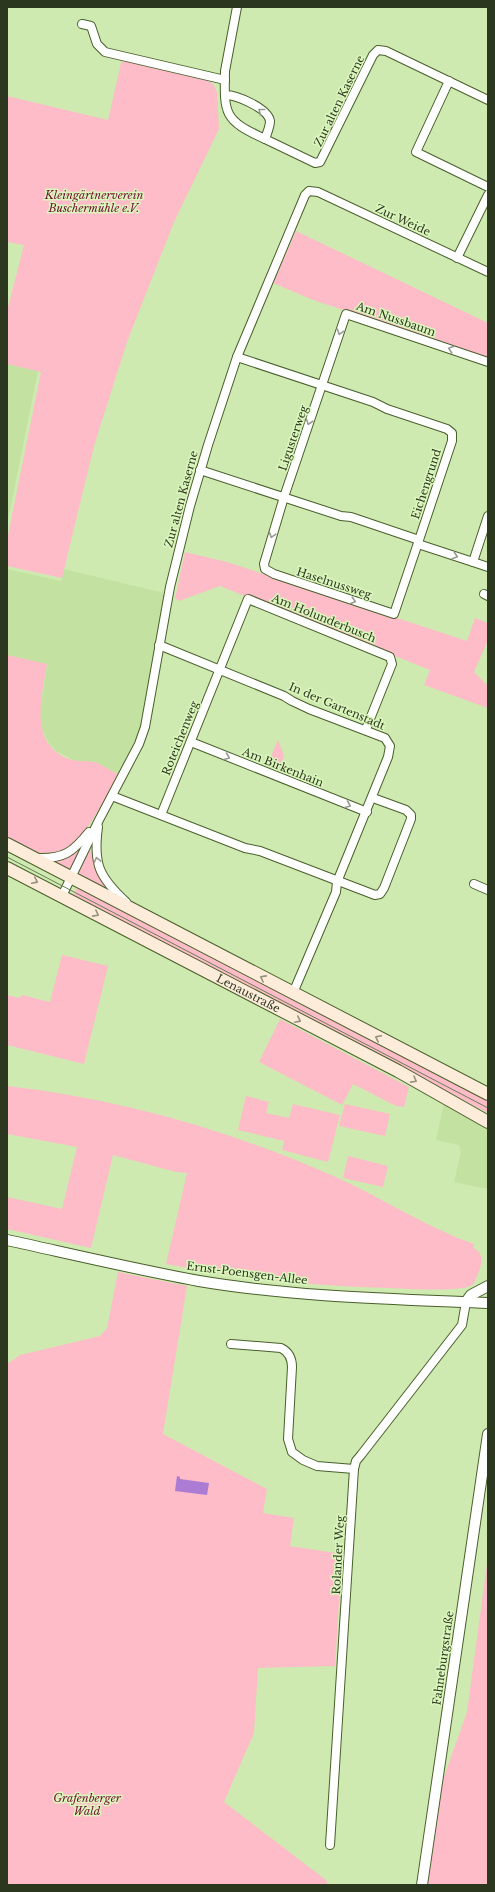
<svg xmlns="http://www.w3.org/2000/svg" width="495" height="1892" viewBox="0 0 495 1892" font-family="'Libre Baskerville',serif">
<rect width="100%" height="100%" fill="#cfeab0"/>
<g fill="#c3e1a0">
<polygon points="7,364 38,371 7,525"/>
<polygon points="7,569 61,581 64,569 168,594 147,713 123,773 118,774 94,762 79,762 71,759 56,751 49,743 43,731 39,718 47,664 7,655"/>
<polygon points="444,1103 488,1128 488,1189 454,1182 461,1152 459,1145 436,1140"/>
</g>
<g fill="#fdbcc7">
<polygon points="122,59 204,79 213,84 217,92 219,129 174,222 127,342 94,446 62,578 7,566 7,540 41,372 7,364 7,311 24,245 7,242 7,96 108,120"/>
<polygon points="296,231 488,323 488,358 313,300 273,283"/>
<polygon points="185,552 227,562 467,641 475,618 488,623 488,640 474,672 488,686 488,708 424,685 430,670 220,586 179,601 175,598"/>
<path d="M7,655L47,664C42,697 28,743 69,759C78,762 85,760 94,762C102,764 111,771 118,774L108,796L77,843L68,850L41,856L7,839Z"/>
<polygon points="278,740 284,756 279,770 267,766"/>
<polygon points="81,848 71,869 65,870 49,863 59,860"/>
<polygon points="88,850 92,852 94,863 109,893 78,877 78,870"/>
<polygon points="78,885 488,1097 488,1113 73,895"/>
<polygon points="62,955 108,966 84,1064 7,1045 7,995 20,998 22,995 50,1002"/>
<polygon points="280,1019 409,1087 404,1107 396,1106 353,1084 342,1105 259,1062"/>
<path d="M7,1086C122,1099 232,1131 338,1178C384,1199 426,1227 474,1244L473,1248C489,1254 478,1274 473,1285L464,1288C439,1291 412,1289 387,1288C313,1286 239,1278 166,1264L187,1173L176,1172L113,1155L91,1248L7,1229V1197L62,1209L77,1147L7,1134Z"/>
<polygon points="246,1096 269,1102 266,1113 289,1118 293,1104 340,1115 328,1162 282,1150 284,1141 238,1130"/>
<polygon points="345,1104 390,1114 385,1136 339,1126"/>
<polygon points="348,1156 388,1166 383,1187 343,1178"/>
<polygon points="118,1272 187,1286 163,1434 267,1489 263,1513 294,1518 290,1546 342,1554 335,1666 258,1668 254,1733 224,1802 326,1880 328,1885 7,1885 7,1364 20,1355 100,1336 107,1328"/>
<polygon points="488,1556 488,1885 426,1885 438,1794 467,1712"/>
</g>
<polygon fill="#ac7cd4" points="177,1476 180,1477 180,1479 209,1483 207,1495 175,1491"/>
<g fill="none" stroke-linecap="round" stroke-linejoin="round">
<g stroke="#495f2b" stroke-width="10">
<g id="minor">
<polyline points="82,24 91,26 97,44 105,52 225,80"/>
<polyline points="449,81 416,152 488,187"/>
<path d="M226,95C236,95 268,108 270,121C270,127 267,133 265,139C224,120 224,115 225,71L237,7"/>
<polyline points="265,139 315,163 320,162 373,55 378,50 386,51 488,100"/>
<polyline points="457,258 488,195"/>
<polyline points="200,470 341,516 351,517 419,540 452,441 452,433 447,429 387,409 373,402 237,357"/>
<polyline points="419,540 394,614 274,574 265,569 264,564 284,497 346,314 488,362"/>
<polyline points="418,544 473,562 488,516"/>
<polyline points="473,562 488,567"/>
<polyline points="484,594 488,596"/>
<polyline points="159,645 284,696 292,701 309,709 385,738 390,746 388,757 337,882 336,892 293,993"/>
<polyline points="191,742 367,812"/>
<polyline points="112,796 245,848 260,851 375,895 380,894 384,888 411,819 411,815 406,810 373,798"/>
<polyline points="161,815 248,599 390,657 392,664 366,729"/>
<path d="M98,827C93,864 99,877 126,902"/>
<path d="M37,858C64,859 73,852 89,832"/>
<polyline points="474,884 488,890"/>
<polyline points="62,896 99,820 139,744 145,727 170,587 190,506 208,445 237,357 305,195 309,191 318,192 488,272"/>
<path d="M231,1344L281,1348C289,1352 292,1358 292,1367L288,1439L292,1452L303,1460L317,1466L354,1469"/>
<polyline points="330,1845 354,1469 356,1461 361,1455 462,1325 466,1302"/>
</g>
</g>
<g stroke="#495f2b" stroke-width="12">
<g id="tertiary">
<path d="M7,1240C71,1254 134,1269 199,1281C294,1297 392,1299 488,1303"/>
<polyline points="466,1302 471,1295 488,1286"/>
<polyline points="422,1885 488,1434"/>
</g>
</g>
<g stroke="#495f2b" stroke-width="14">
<g id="secondary">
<polyline points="7,844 488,1094"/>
<path id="s1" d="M7,868L398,1071L488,1122"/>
</g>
</g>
<use href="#minor" stroke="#fff" stroke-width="8"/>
<use href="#tertiary" stroke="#fff" stroke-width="10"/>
<use href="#secondary" stroke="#fdecda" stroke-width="12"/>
<polyline stroke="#6c7d59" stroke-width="1" points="7,857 488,1108"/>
</g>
<defs><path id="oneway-chevron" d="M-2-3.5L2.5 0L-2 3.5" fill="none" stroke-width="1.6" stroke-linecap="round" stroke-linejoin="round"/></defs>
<g stroke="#969b90">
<use href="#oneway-chevron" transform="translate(261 111) rotate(-142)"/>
<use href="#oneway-chevron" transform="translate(340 332) rotate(108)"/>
<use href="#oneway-chevron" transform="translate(451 349) rotate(-161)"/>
<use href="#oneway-chevron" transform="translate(309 422) rotate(109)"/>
<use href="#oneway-chevron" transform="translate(272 535) rotate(108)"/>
<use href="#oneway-chevron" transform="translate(455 556) rotate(18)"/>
<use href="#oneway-chevron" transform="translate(353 601) rotate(18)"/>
<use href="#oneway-chevron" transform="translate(227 757) rotate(22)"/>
<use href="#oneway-chevron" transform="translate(348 805) rotate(22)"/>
<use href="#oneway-chevron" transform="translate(97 860) rotate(-104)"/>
</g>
<g stroke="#94927d">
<use href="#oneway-chevron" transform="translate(35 881) rotate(26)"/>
<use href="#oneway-chevron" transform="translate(96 914) rotate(28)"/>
<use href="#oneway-chevron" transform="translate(263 978) rotate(-152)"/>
<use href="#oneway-chevron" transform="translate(298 1020) rotate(27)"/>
<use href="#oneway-chevron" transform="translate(378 1038) rotate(-153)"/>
<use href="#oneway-chevron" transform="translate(414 1080) rotate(29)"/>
</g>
<g text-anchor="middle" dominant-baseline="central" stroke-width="3" stroke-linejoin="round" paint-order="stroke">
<g font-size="11" fill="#2c3720" stroke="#dcf7bd">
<text transform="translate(339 101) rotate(-64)">Zur alten Kaserne</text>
<text transform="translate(403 220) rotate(25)">Zur Weide</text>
<text transform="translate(396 319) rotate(19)">Am Nussbaum</text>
<text transform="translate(293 438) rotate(-71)">Ligusterweg</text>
<text transform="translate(426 484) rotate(-72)">Eichengrund</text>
<text transform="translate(181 499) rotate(-75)">Zur alten Kaserne</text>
<text transform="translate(334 583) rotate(18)">Haselnussweg</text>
<text transform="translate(324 618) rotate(22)">Am Holunderbusch</text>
<text transform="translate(337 706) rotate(23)">In der Gartenstadt</text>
<text transform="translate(180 738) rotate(-68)">Roteichenweg</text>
<text transform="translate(283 767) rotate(22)">Am Birkenhain</text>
<text stroke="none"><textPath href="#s1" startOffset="272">Lenaustraße</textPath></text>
<text transform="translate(247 1273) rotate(7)">Ernst-Poensgen-Allee</text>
<text transform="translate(338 1555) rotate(-87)">Rolander Weg</text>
<text transform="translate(443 1658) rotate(-82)">Fahneburgstraße</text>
</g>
<g font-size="11" font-style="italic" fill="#710e30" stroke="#dcf7bd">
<text x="94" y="195">Kleingärtnerverein<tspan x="94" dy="13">Buschermühle e.V.</tspan></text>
<text x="87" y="1798">Grafenberger<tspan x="87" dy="13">Wald</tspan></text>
</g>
</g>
<rect width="495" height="1892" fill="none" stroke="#2c3720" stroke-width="16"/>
</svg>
